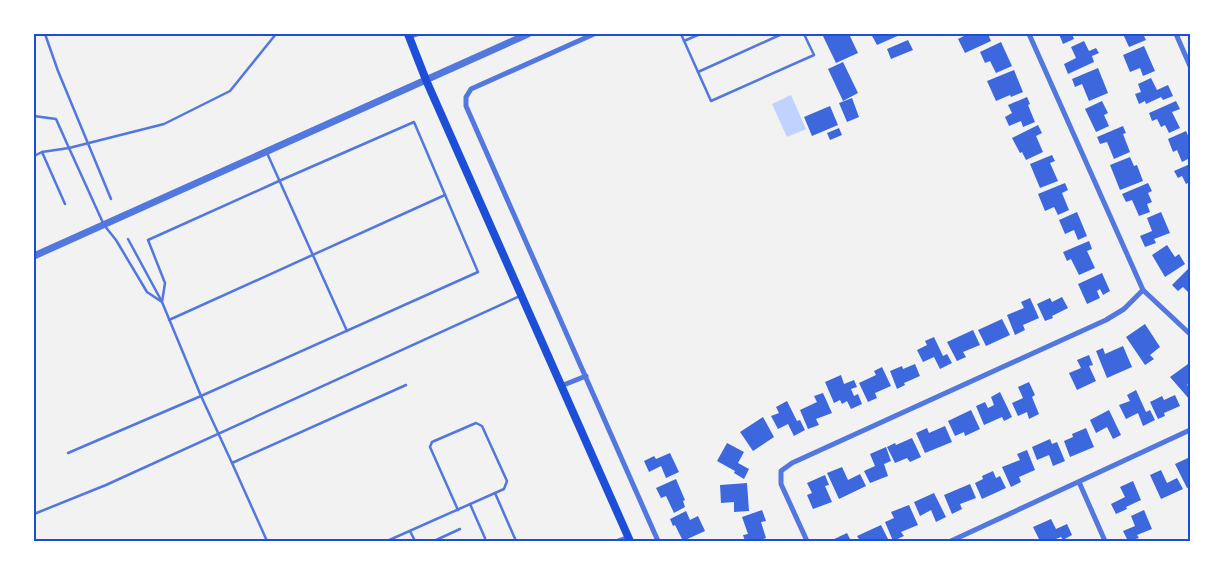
<svg xmlns="http://www.w3.org/2000/svg" width="1224" height="575" viewBox="0 0 1224 575" font-family="Jost,sans-serif">
<rect width="100%" height="100%" fill="#f2f2f2"/>
<polygon fill="#bfd3fe" points="791,95 806,129 787,137 772,104"/>
<g fill="#3d67dc">
<polygon points="822,34 849,34 858,53 836,63"/>
<polygon points="871,34 902,34 877,45"/>
<polygon points="968,34 988,34 991,41 965,53 958,39"/>
<polygon points="1059,34 1072,34 1074,39 1063,44"/>
<polygon points="1123,34 1143,34 1146,40 1129,47"/>
<polygon points="908,40 913,50 891,59 887,49"/>
<polygon points="1084,41 1089,51 1096,48 1099,53 1092,56 1094,62 1068,74 1064,64 1076,58 1071,47"/>
<polygon points="1001,42 1012,66 996,73 990,61 985,63 980,52"/>
<polygon points="1144,46 1155,71 1143,76 1140,68 1130,72 1123,55"/>
<polygon points="843,62 858,93 843,101 828,69"/>
<polygon points="1098,68 1108,93 1089,101 1082,84 1075,87 1072,79"/>
<polygon points="1014,70 1023,92 1011,97 1010,95 996,101 987,81"/>
<polygon points="1151,78 1157,90 1168,85 1173,96 1163,100 1161,97 1146,104 1145,101 1139,104 1135,94 1141,92 1138,84"/>
<polygon points="1027,97 1030,104 1028,105 1035,122 1023,127 1021,121 1009,126 1005,117 1012,113 1008,105"/>
<polygon points="852,98 859,117 847,122 839,103"/>
<polygon points="1102,101 1108,113 1104,115 1109,126 1096,132 1085,109"/>
<polygon points="1176,101 1180,109 1172,112 1180,128 1169,133 1165,125 1161,127 1157,119 1152,121 1149,113"/>
<polygon points="830,106 838,125 812,136 804,117"/>
<polygon points="1038,125 1042,133 1036,136 1043,152 1026,160 1022,152 1020,153 1012,138"/>
<polygon points="1123,126 1126,133 1123,134 1130,152 1114,159 1107,142 1100,144 1097,137"/>
<polygon points="839,128 842,135 830,140 827,133"/>
<polygon points="1186,131 1190,140 1190,158 1182,162 1177,150 1173,152 1168,139"/>
<polygon points="1052,155 1055,161 1050,163 1058,181 1040,188 1030,164"/>
<polygon points="1130,157 1134,166 1137,165 1143,181 1120,190 1110,165"/>
<polygon points="1190,164 1190,182 1186,184 1182,176 1178,178 1174,171"/>
<polygon points="1065,183 1068,190 1062,193 1069,210 1058,215 1054,207 1045,211 1038,194"/>
<polygon points="1148,183 1152,191 1148,193 1152,202 1147,204 1150,212 1139,216 1132,200 1126,202 1122,194"/>
<polygon points="1077,212 1087,236 1078,240 1074,230 1065,234 1059,220"/>
<polygon points="1161,212 1170,233 1154,239 1156,243 1145,247 1140,236 1152,231 1147,218"/>
<polygon points="1089,241 1092,249 1087,251 1095,268 1079,275 1071,259 1067,261 1063,252"/>
<polygon points="1167,245 1175,257 1179,254 1185,264 1165,277 1152,255"/>
<polygon points="1190,267 1190,294 1183,287 1178,291 1172,285"/>
<polygon points="1102,273 1110,291 1103,295 1100,289 1097,291 1100,298 1087,304 1078,284"/>
<polygon points="1062,297 1068,308 1052,316 1053,318 1045,321 1037,304 1050,298 1052,302"/>
<polygon points="1030,298 1039,318 1023,325 1025,330 1015,335 1007,315 1024,308 1021,302"/>
<polygon points="1002,319 1010,335 986,346 978,330"/>
<polygon points="1145,324 1160,347 1150,355 1154,359 1145,365 1126,337"/>
<polygon points="973,330 980,345 963,352 966,357 957,361 947,342"/>
<polygon points="934,337 943,356 947,354 952,363 940,369 934,357 923,362 917,350 927,345 925,341"/>
<polygon points="1123,346 1132,367 1107,378 1096,351 1103,348 1105,354"/>
<polygon points="1089,355 1093,365 1089,366 1096,381 1077,390 1069,373 1081,368 1077,360"/>
<polygon points="915,364 920,376 904,383 905,385 897,389 890,371 902,366 903,369"/>
<polygon points="1188,364 1190,367 1190,382 1187,385 1190,388 1190,400 1170,377"/>
<polygon points="882,367 891,386 875,393 877,398 868,402 859,383 876,375 874,371"/>
<polygon points="841,375 844,384 854,380 857,387 851,389 854,396 858,394 862,404 851,409 847,401 842,404 840,400 834,403 825,382"/>
<polygon points="1029,382 1035,395 1032,397 1039,414 1029,419 1027,412 1018,416 1012,403 1023,398 1018,387"/>
<polygon points="1136,390 1146,412 1150,410 1155,420 1143,426 1138,413 1126,419 1119,405 1130,401 1127,395"/>
<polygon points="1000,392 1012,417 1004,421 1002,417 984,425 976,406 985,402 988,408 994,405 991,397"/>
<polygon points="823,393 832,413 816,419 819,425 808,429 800,410 817,402 814,396"/>
<polygon points="1175,395 1180,406 1164,413 1165,416 1158,419 1150,402 1162,396 1164,400"/>
<polygon points="787,401 797,421 800,420 805,430 794,436 788,424 778,429 771,416 779,413 776,407"/>
<polygon points="971,410 980,429 965,436 964,432 955,436 948,421"/>
<polygon points="1109,410 1121,435 1113,439 1107,427 1096,433 1090,420"/>
<polygon points="763,417 774,437 753,451 740,432"/>
<polygon points="945,426 952,442 925,453 916,433 927,428 929,433"/>
<polygon points="1086,428 1094,447 1070,457 1064,441 1073,437 1072,434"/>
<polygon points="912,438 921,457 910,462 907,458 895,463 887,447 895,443 896,445"/>
<polygon points="1050,439 1052,444 1057,442 1065,461 1053,466 1049,455 1037,460 1032,447"/>
<polygon points="727,443 744,452 738,463 749,469 744,479 734,473 735,471 717,461"/>
<polygon points="886,447 891,461 884,464 888,476 870,483 864,471 875,466 870,454"/>
<polygon points="1027,450 1035,470 1019,477 1021,482 1011,487 1002,467 1020,460 1017,454"/>
<polygon points="670,453 679,472 666,478 661,466 649,472 644,461 654,456 656,459"/>
<polygon points="1190,457 1190,487 1187,488 1175,464"/>
<polygon points="842,467 848,480 860,474 866,486 839,499 827,473"/>
<polygon points="1161,470 1167,483 1177,478 1183,489 1161,499 1150,475"/>
<polygon points="993,471 996,478 1000,476 1006,488 982,499 975,483 983,479 982,476"/>
<polygon points="825,475 829,485 825,486 832,502 813,509 807,495 812,493 807,483"/>
<polygon points="676,479 685,500 683,501 685,507 674,513 666,496 661,498 656,488"/>
<polygon points="1133,481 1141,500 1126,507 1127,509 1116,514 1111,504 1125,497 1120,487"/>
<polygon points="747,483 749,511 734,512 734,502 721,503 720,485"/>
<polygon points="970,484 976,498 960,504 962,509 952,514 944,495"/>
<polygon points="934,493 946,517 936,522 931,510 920,516 914,502"/>
<polygon points="909,505 918,525 901,532 904,536 893,541 885,522 894,518 891,512"/>
<polygon points="762,510 766,521 761,522 766,538 758,541 745,541 743,535 748,534 742,517"/>
<polygon points="1144,510 1152,529 1137,535 1139,538 1128,541 1123,531 1135,526 1131,516"/>
<polygon points="686,511 690,520 698,516 705,531 683,541 675,525 673,526 670,519"/>
<polygon points="1051,519 1056,529 1067,524 1072,535 1063,540 1061,537 1051,541 1040,541 1033,527"/>
<polygon points="881,525 889,541 860,541 857,536"/>
<polygon points="847,533 851,541 830,541"/>
</g>
<g fill="none" stroke-linecap="round" stroke-linejoin="round">
<g stroke="#5277de" stroke-width="2.5">
<polyline points="45,34 58,71 111,199"/>
<polyline points="681,34 711,101 814,55 804,34"/>
<polyline points="412,37 420,34"/>
<polyline points="684,41 700,34"/>
<polyline points="698,72 782,34"/>
<polyline points="34,116 56,119 69,148 42,152 34,156"/>
<polyline points="42,152 65,204"/>
<polyline points="267,153 347,331"/>
<polyline points="128,239 161,300"/>
<polyline points="162,302 165,283 148,240 279,181 414,122 478,272 201,396 232,463 406,385"/>
<polyline points="169,320 445,195"/>
<polyline points="68,453 201,396 162,302 147,292 116,240 104,225 69,148 164,124 230,91 276,34"/>
<polyline points="232,463 267,541"/>
<polyline points="495,493 516,541"/>
<polyline points="470,504 485,538"/>
<polyline points="34,514 106,485 520,296"/>
<polyline points="410,531 415,541"/>
<polyline points="387,541 504,489 507,481 482,426 476,423 432,442 430,447 458,510"/>
<polyline points="434,541 460,529"/>
<polyline points="615,541 626,537"/>
</g>
<g stroke="#5277de" stroke-width="5">
<polyline points="594,34 471,89 466,97 466,106 658,541"/>
<polyline points="1029,34 1143,290 1190,334"/>
<polyline points="1176,34 1190,66"/>
<polyline points="561,386 586,376"/>
<polyline points="1079,482 1105,541"/>
<polyline points="807,541 781,484 781,471 792,463 1106,320 1124,309 1143,290"/>
<polyline points="951,541 1190,430"/>
</g>
<polyline stroke="#5277de" stroke-width="7" points="34,256 528,34"/>
<polyline stroke="#1d4ed8" stroke-width="8" points="408,34 426,80 630,541"/>
</g>
<rect width="1224" height="575" fill="none" stroke="#ffffff" stroke-width="70"/>
<rect x="35" y="35" width="1154" height="505" fill="none" stroke="#1d4ed8" stroke-width="2"/>
</svg>
